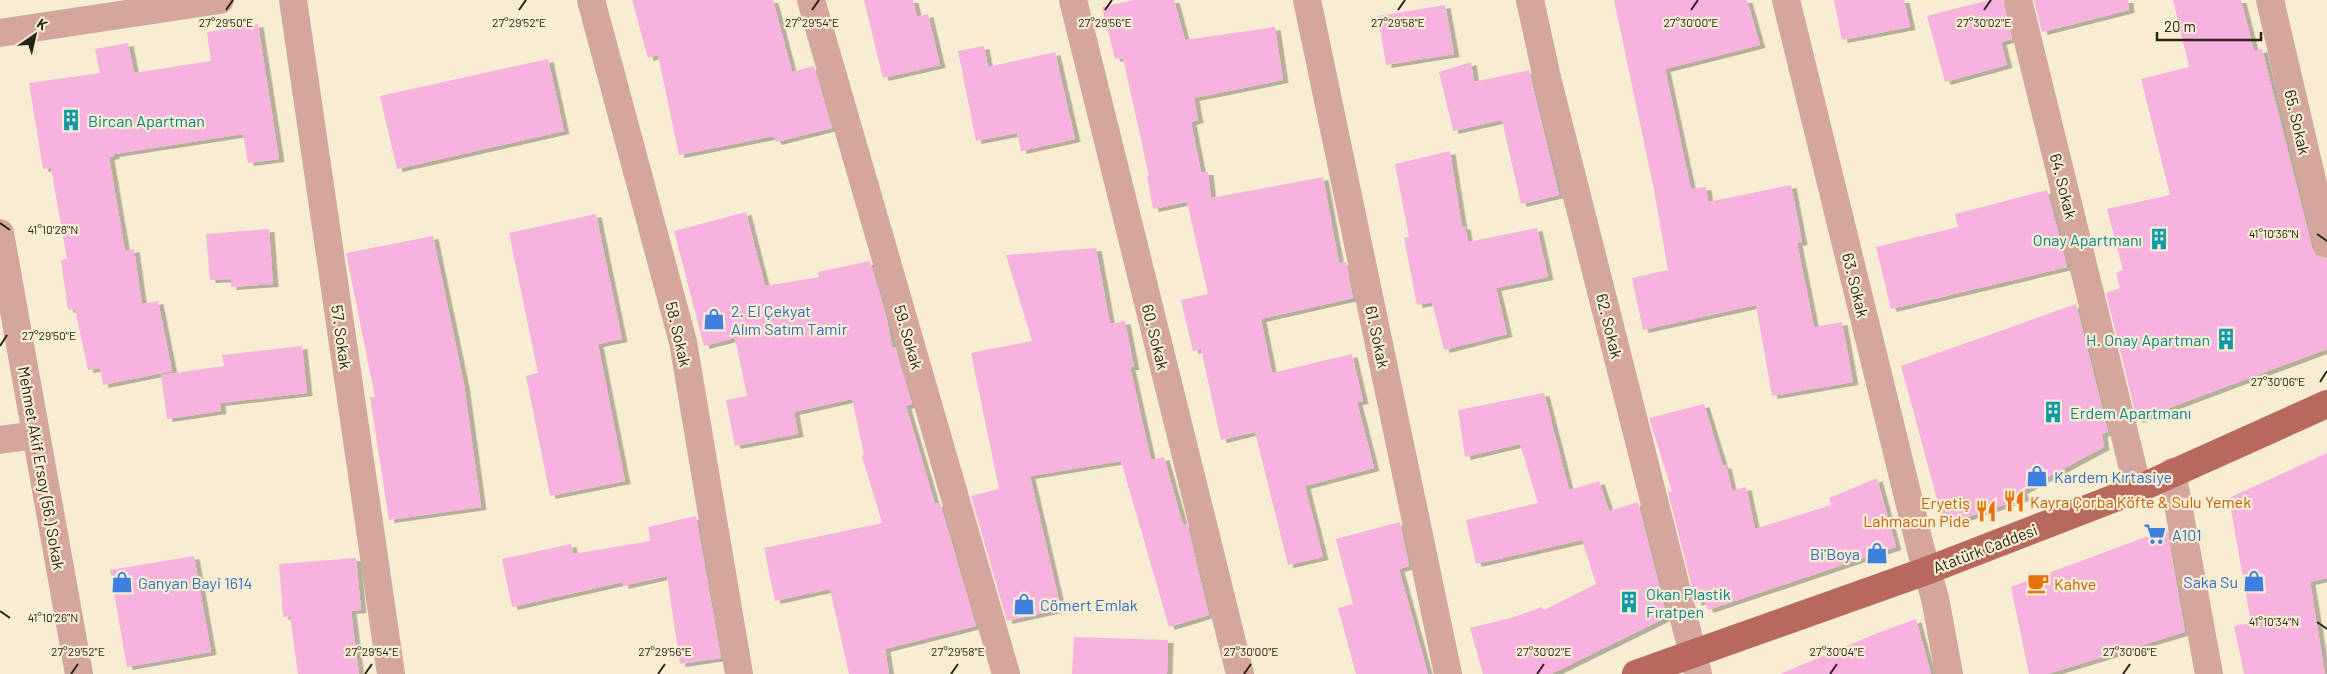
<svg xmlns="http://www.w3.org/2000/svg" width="2327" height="674" viewBox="0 0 2327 674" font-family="Barlow,sans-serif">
<defs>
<filter id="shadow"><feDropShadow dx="5.5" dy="3" stdDeviation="0" flood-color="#0004"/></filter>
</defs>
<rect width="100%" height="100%" fill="#f7edd2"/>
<g fill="#f8b2df" filter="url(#shadow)">
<polygon points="632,0 773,0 792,72 814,66 832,128 776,142 774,136 679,155 658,55 648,58"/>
<polygon points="864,0 913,0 917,17 928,14 940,65 883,78"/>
<polygon points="1133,0 1174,0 1185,40 1275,27 1283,80 1194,98 1198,120 1191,122 1201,172 1208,172 1211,198 1323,177 1339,263 1346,262 1353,298 1261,319 1272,373 1352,354 1363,401 1357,402 1374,468 1305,486 1323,557 1288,565 1255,432 1221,440 1201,349 1193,351 1181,300 1208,294 1187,202 1153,209 1147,176 1149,176 1123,58 1115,59 1102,7"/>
<polygon points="1614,0 1747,0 1760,45 1665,69 1691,189 1706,187 1708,202 1791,185 1802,242 1797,243 1814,327 1842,322 1853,382 1772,396 1756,305 1643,330 1632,278 1668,270 1654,190"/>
<polygon points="1834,0 1904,0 1910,27 1842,40"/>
<polygon points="1989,0 2003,0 2012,39 2001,42 2007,65 1945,82 1927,16"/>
<polygon points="2034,0 2128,0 2129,10 2042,32"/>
<polygon points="2173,0 2241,0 2254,51 2262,49 2312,248 2316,255 2327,259 2327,349 2137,420 2106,293 2120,288 2116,273 2123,270 2107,209 2170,195 2141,79 2189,67"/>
<polygon points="1445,5 1454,54 1386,65 1378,16"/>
<polygon points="258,24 279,159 248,163 243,134 114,154 114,156 109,157 125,251 134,249 142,304 158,301 172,371 103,385 100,368 88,370 75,309 68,310 61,260 67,259 51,168 43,169 29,83 100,73 95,49 128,43 134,73 211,61 207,32"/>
<polygon points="984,46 988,67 1055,52 1075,139 1021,151 1017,133 976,141 958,51"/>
<polygon points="548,59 564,131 397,169 380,96"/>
<polygon points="1471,62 1474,82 1529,70 1559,195 1521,204 1502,120 1453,131 1439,72"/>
<polygon points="1450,151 1462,227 1465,226 1468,242 1537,228 1548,277 1496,288 1507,334 1444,350 1432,302 1417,305 1404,238 1409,237 1395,164"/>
<polygon points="2047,190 2067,267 1891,309 1876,247 1958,227 1955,214"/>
<polygon points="746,212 765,286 819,277 818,272 870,261 886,315 892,347 895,347 912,404 906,406 935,504 940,503 976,626 885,649 889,674 849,674 830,589 775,601 764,548 882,523 862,456 864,455 852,399 794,412 798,434 735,446 726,400 747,396 735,338 704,346 674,231"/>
<polygon points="596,214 622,339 598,344 625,481 550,496 526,376 538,373 509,233"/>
<polygon points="269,229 273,284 231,287 231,279 210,280 206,234"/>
<polygon points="433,236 464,384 481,507 389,520 370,397 375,397 346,253"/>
<polygon points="1096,248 1110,324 1125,321 1134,367 1130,367 1151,460 1164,457 1183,525 1187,524 1209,615 1169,627 1121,461 1030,476 1061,609 1007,621 971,496 999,489 971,353 1032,341 1006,255"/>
<polygon points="2076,304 2108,432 2102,434 2104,447 2022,491 2024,498 1944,525 1901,366"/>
<polygon points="302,346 307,393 220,403 221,411 167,419 161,375 224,366 222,355"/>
<polygon points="1544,393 1569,490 1599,481 1609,511 1638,502 1667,617 1551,674 1483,674 1470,628 1511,618 1542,607 1544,610 1596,584 1582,540 1476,564 1466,520 1538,503 1520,444 1465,457 1458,410"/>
<polygon points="1704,404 1723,466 1726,465 1732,491 1746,487 1755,529 1831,505 1829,498 1877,478 1896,547 1708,610 1704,600 1696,603 1668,492 1672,491 1649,418"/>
<polygon points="2327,453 2327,578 2310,582 2325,674 2244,674 2234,626 2251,623 2229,498"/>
<polygon points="696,516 721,658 680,664 667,576 623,586 623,582 512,607 502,559 571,544 573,554 650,541 648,527"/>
<polygon points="1400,522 1409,566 1399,569 1428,674 1356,674 1338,608 1353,604 1336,539"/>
<polygon points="2167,529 2185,632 2047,674 2029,674 2011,587"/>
<polygon points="194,556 211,652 127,667 110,570"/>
<polygon points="356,558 361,610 351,611 359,674 298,674 290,616 283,617 279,564"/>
<polygon points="1916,619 1931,674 1780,674 1880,632"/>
<polygon points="1074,637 1168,640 1167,674 1072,674"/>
</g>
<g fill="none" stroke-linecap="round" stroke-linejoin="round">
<g stroke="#d4a69e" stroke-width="28">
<polyline points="293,0 391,674"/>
<polyline points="591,0 683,342 739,674"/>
<polyline points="811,0 1006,674"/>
<polyline points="1073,0 1240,674"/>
<polyline points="1307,0 1448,674"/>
<polyline points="1530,0 1547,78 1698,674"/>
<polyline points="1786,0 1921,550 1935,598 1949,674"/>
<polyline points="2018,0 2138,489"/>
<polyline points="2270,0 2327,244"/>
<polyline points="0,33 220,0"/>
<polyline points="0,233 79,674"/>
<polyline points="0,440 36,435"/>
<polyline points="2172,472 2209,674"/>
</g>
<polyline stroke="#b8685c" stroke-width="28" points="1636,674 1926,571 2138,489 2327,404"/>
</g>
<path fill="none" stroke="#29251b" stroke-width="2" d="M226,10L233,0M519,10L526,0M812,10L819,0M1105,10L1112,0M1398,10L1405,0M1691,10L1698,0M1984,10L1991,0M0,223L10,230M2317,234L2327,241M0,346L7,335M2320,382L2327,371M0,611L10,618M2317,622L2327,629M71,674L78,664M365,674L372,664M658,674L665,664M951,674L958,664M1244,674L1251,664M1537,674L1544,664M1830,674L1837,664M2123,674L2130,664"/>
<defs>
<g id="building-bare" transform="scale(1.725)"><path d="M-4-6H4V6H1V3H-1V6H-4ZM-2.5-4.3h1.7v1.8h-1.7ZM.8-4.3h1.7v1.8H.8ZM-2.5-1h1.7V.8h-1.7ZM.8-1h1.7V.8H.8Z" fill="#0f9aa8" stroke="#f7edd2" stroke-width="2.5" paint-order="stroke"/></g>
<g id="shop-bare" transform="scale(1.725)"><path d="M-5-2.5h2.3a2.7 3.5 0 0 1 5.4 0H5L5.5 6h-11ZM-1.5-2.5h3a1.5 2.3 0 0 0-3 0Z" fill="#3f7fe0" stroke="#f7edd2" stroke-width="2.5" paint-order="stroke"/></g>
<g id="restaurant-bare" transform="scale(1.725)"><path d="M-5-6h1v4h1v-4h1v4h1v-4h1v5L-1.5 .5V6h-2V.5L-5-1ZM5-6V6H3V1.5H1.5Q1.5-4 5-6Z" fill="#e8710a" stroke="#f7edd2" stroke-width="2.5" paint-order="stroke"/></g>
<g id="supermarket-bare" transform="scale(1.725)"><path d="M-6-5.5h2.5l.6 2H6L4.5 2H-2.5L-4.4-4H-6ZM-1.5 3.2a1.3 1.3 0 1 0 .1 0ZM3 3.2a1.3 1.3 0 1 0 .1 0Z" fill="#3f7fe0" stroke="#f7edd2" stroke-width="2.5" paint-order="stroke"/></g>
<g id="cafe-bare" transform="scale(1.725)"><path d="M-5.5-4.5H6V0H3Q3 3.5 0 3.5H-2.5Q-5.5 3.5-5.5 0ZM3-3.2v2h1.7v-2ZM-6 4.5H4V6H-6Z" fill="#e8710a" stroke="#f7edd2" stroke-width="2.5" paint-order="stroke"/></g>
</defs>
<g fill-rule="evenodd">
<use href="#building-bare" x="71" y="120"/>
<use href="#building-bare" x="2159" y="239"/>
<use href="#shop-bare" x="714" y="319"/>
<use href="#building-bare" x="2226" y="339"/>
<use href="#building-bare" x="2053" y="412"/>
<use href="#shop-bare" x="2037" y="476"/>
<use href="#restaurant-bare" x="2014" y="501"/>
<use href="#restaurant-bare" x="1986" y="511"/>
<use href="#supermarket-bare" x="2155" y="534"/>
<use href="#shop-bare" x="1877" y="553"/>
<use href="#shop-bare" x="2254" y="581"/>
<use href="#shop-bare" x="122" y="582"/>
<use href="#cafe-bare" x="2038" y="583"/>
<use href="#building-bare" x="1629" y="602"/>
<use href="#shop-bare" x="1024" y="604"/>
</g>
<g text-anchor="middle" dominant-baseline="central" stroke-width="4.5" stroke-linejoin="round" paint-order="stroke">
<g font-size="16" fill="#0d838f" stroke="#f7edd2" text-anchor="start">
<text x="88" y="120">Bircan Apartman</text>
<text x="2142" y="239" text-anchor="end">Onay Apartmanı</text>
<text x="2210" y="339" text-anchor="end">H. Onay Apartman</text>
<text x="2070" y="412">Erdem Apartmanı</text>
<text x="1646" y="593">Okan Plastik<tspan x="1646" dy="18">Fıratpen</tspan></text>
</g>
<g font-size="16" fill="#29251b" stroke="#f7edd2">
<text transform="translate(2298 122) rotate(77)">65. Sokak</text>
<text transform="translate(2064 186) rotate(76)">64. Sokak</text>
<text transform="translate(1856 285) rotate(76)">63. Sokak</text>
<text transform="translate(1610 326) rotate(76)">62. Sokak</text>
<text transform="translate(679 334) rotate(77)">58. Sokak</text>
<text transform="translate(342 337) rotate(82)">57. Sokak</text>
<text transform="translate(909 337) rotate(74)">59. Sokak</text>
<text transform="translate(1156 337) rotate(76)">60. Sokak</text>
<text transform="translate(1378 337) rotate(78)">61. Sokak</text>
<text transform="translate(42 468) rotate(80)">Mehmet Akif Ersoy (56.) Sokak</text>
<text transform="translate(1985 548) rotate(-21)">Atatürk Caddesi</text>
</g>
<g font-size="16" fill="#366cbe" stroke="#f7edd2" text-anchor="start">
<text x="731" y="310">2. El Çekyat<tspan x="731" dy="18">Alım Satım Tamir</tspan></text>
<text x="2054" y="476">Kardem Kırtasiye</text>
<text x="2172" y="534">A101</text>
<text x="1860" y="553" text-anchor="end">Bi'Boya</text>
<text x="2238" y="581" text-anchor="end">Saka Su</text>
<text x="138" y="582">Ganyan Bayi 1614</text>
<text x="1040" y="604">Cömert Emlak</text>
</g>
<g font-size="16" fill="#c56008" stroke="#f7edd2" text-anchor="start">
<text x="2030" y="501">Kayra Çorba Köfte &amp; Sulu Yemek</text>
<text x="1970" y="502" text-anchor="end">Eryetiş<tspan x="1970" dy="18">Lahmacun Pide</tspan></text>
<text x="2054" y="583">Kahve</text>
</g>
</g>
<g font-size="12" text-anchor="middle" fill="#29251b" stroke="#f7edd2" stroke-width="4.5" stroke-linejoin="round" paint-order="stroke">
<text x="1984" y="27">27°30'02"E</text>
<text x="226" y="27">27°29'50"E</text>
<text x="519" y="27">27°29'52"E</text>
<text x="812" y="27">27°29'54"E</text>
<text x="1105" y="27">27°29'56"E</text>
<text x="1398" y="27">27°29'58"E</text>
<text x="1691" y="27">27°30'00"E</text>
<text x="53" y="234">41°10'28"N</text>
<text x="2274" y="238">41°10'36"N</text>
<text x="49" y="340">27°29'50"E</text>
<text x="2278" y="386">27°30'06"E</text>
<text x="53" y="622">41°10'26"N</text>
<text x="2274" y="626">41°10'34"N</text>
<text x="78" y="656">27°29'52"E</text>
<text x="372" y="656">27°29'54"E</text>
<text x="665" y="656">27°29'56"E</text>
<text x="958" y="656">27°29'58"E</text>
<text x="1251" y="656">27°30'00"E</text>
<text x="1544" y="656">27°30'02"E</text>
<text x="1837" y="656">27°30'04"E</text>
<text x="2130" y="656">27°30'06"E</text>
</g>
<g transform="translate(35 35) rotate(34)" stroke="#f7edd2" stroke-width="4" paint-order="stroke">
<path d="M0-4L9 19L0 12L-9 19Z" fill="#29251b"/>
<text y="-8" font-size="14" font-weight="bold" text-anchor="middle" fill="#29251b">K</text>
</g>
<path d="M2157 32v8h104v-8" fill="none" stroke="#29251b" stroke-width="2.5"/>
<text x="2164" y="32" font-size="15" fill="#29251b" stroke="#f7edd2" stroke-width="4" paint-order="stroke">20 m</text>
</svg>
